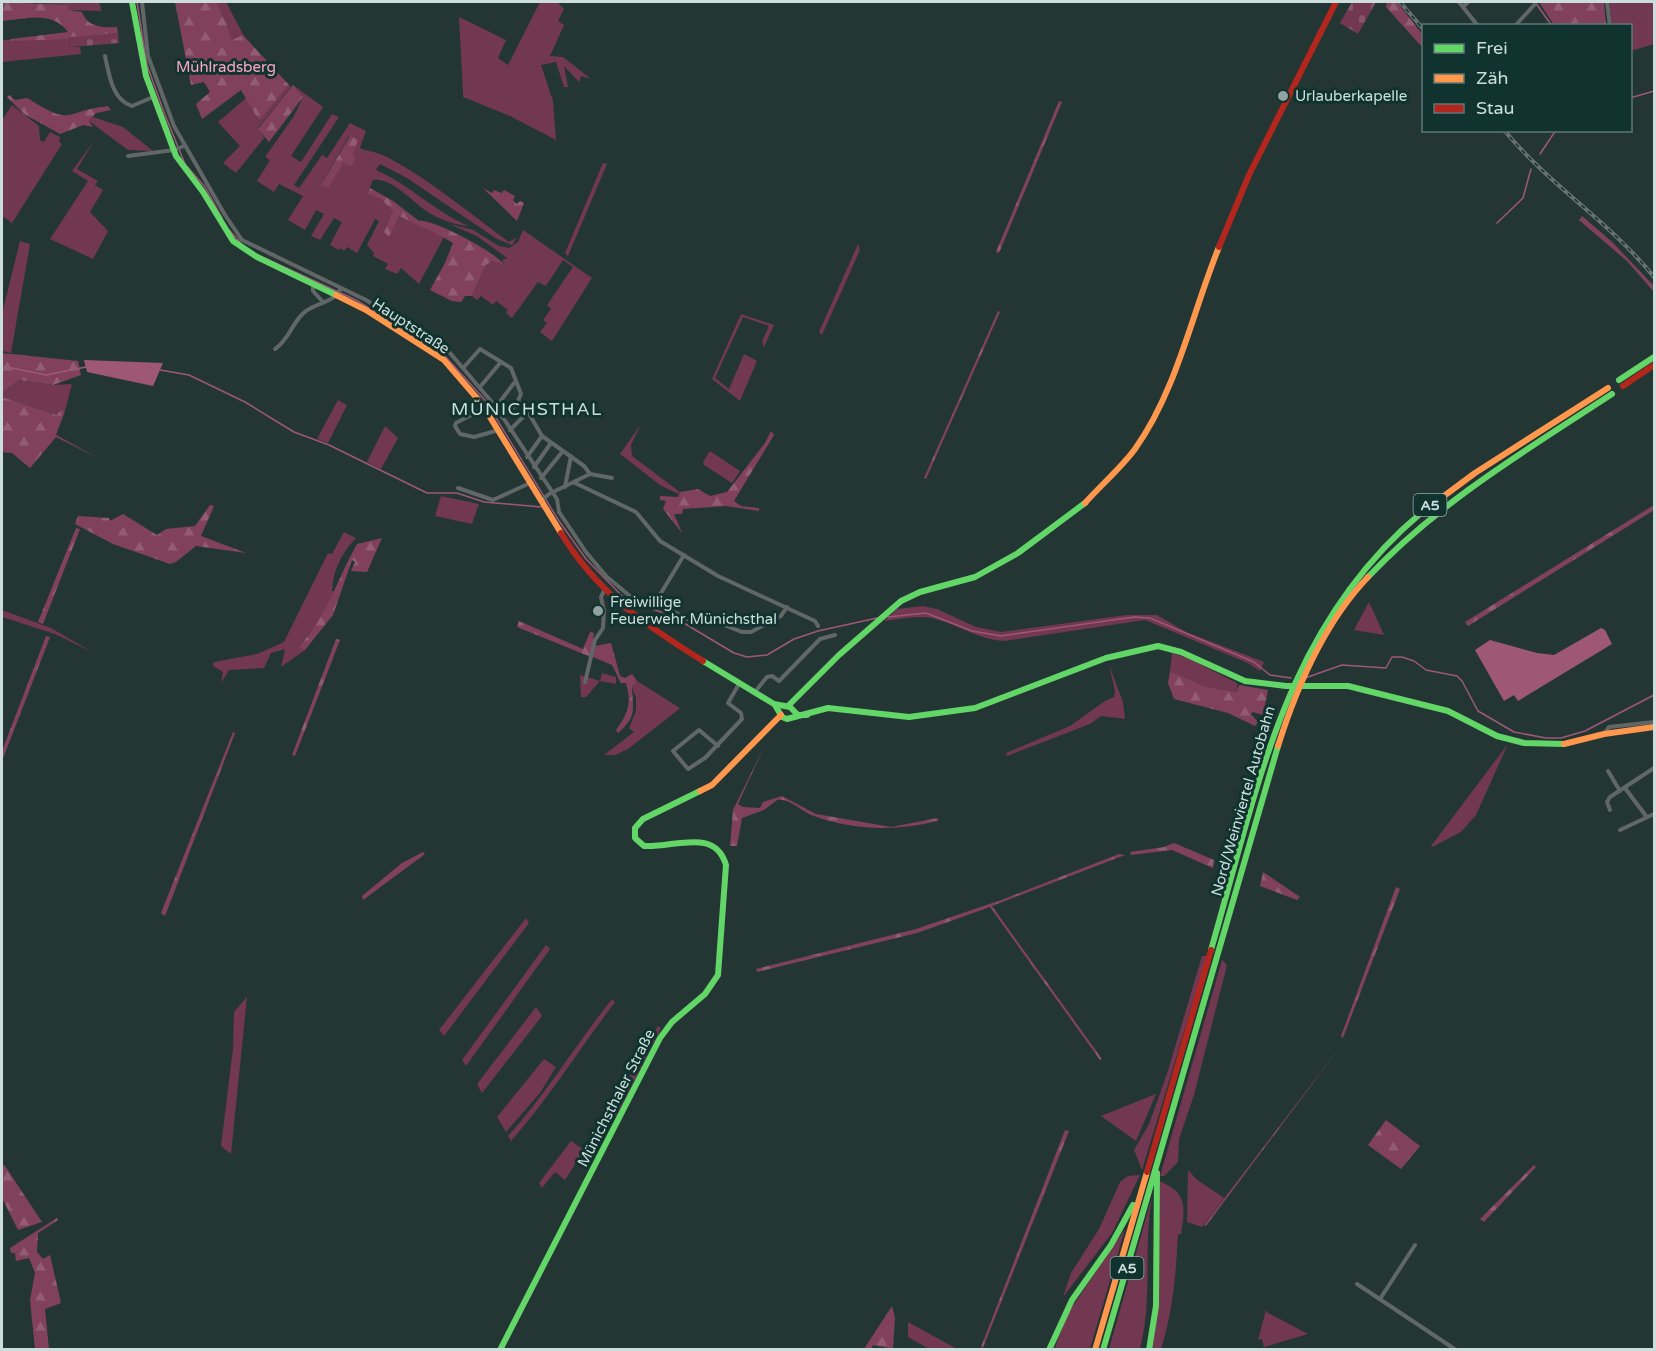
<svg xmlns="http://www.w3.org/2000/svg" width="1656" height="1351" viewBox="0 0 1656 1351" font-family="'Varela Round',sans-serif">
<defs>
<pattern id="forest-firs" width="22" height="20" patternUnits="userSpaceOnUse" patternTransform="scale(1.5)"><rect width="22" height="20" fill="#81415d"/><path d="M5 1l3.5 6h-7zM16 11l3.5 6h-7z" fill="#925c74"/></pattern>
<pattern id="cemetery-stones" width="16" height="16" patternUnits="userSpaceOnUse" patternTransform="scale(1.5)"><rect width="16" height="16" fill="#723751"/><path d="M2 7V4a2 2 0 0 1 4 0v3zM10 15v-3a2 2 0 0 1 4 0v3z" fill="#855469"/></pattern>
</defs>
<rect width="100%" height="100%" fill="#243634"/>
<g fill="#723751" fill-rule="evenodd">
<polygon points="19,2 96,2 100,4 101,11 67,10 67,5"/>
<polygon points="216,2 226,2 244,36 232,41 226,22"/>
<polygon points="540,2 557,2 564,9 558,21 564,25 550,56 563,57 591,79 581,76 579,82 564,66 568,87 564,87 556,62 541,65 553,101 556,140 510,116 463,97 463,93 459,17 506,40 498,58 508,65"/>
<polygon points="1609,2 1654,2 1654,44 1631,51 1630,26 1612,25"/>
<polygon points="48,38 69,39 70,47 80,47 81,54 2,62 2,40"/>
<polygon points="289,85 291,87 258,128 264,138 236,173 223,163 240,146 218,122 246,98 259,121"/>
<path d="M293,85L323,107L291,156L301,162L332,114L339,117L294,185L299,188L322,155L327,158L350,123L366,131L360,148C368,152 372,150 387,157C432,181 469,213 509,242L517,237L512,245L497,239L407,178L380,164L376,170C410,185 435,212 469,226C453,225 438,219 425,210C412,201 391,177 373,180L367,194L381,199L393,212L389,236L398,216L444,237L419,284L401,268L397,274L385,269L388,264L373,256L374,253L367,245L379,221L375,219L357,253L347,247L344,251L340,248L339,250L330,245L342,222L334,218L320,240L311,236L324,214L316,210L305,230L288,220L303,196L279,184L274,192L257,181L270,160L265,157L294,116L303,97ZM349,136L351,165L343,163L321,185Z"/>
<polygon points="12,105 39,126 40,140 44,142 50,132 60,137 59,142 62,144 12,223 2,216 2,120"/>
<polygon points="93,117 123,127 153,151 128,150 89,121"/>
<polygon points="94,141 77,169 98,181 95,185 103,190 90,212 108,231 93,259 50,239 88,181 72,171"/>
<polygon points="603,163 607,164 568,256 565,253"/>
<polygon points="449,224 473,230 499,246 509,248 518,242 523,230 592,278 552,341 540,332 547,323 543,320 551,309 547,305 573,267 563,260 546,286 538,282 512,318 506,313 508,310 496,301 493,305 481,296 477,300 472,296 486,265 492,261 504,265 502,260 507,258 477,236"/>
<polygon points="20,241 30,244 11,353 2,351 2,314"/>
<polygon points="858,244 860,250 822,335 819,332"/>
<polygon points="741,314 774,325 764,347 762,341 769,326 743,317 715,378 729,389 744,354 757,361 740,401 712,379"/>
<polygon points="19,380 53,385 72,384 65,411 61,409 57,415 2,397 2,393"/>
<polygon points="338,400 347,405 328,443 317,439"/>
<polygon points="641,424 631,445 632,456 680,492 678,494 660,485 620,454"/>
<polygon points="385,426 398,438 381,469 367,462"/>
<polygon points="710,451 740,471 732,483 704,465 703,462"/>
<polygon points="441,496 479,504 472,524 435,516"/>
<path d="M344,532L356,538C342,552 333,570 332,591H335L324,616L298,647L305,650L281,667L285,649L271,653L264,668L229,670L221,683L223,672L213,666L214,662L257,654L284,642L328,553L332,554Z"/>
<polygon points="1369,602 1384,635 1354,630"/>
<path d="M923,606L937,609L976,627L1001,632L1127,615H1157L1186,632L1264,662L1260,671L1248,663L1145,620L1004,641C976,639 958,624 932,618C916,615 900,619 884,621L897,609Z"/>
<polygon points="2,610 51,628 92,652 55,634 2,617"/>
<polygon points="1172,653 1192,660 1237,683 1238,692 1207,687 1170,671"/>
<polygon points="1109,665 1123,702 1125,719 1101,716 1090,724 1007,756 1006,753 1070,726 1105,701 1114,697 1115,691"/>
<polygon points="602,673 616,677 616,684 600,681 586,697 581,697 580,675 600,681"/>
<polygon points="637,681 680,708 678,710 628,749 615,755 604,755 634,732 629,728 636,711 636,698 632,687"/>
<polygon points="1508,744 1476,815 1461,832 1432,847 1431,846"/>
<polygon points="526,918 529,923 444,1036 439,1030"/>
<polygon points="546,945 550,949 466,1066 462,1060"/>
<polygon points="1202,956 1207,956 1142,1170 1134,1150 1149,1124 1167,1074"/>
<polygon points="1222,960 1227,965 1194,1095 1179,1139 1178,1162 1164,1176 1160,1176"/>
<polygon points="247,997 231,1154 221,1146 233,1048 234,1012"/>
<path d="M612,999L615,1002C580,1048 550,1097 511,1141L508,1136C547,1093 576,1044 612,999Z"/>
<polygon points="536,1007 542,1016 482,1093 477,1084"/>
<polygon points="658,1026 661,1028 616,1117 609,1111 636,1066 633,1064 635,1060"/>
<polygon points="544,1059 556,1067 540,1093 506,1132 497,1117"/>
<polygon points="1156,1094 1136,1141 1101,1116"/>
<polygon points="571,1141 584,1150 565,1180 555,1172 542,1188 539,1183"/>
<polygon points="1188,1170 1196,1179 1224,1198 1202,1227 1187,1222"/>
<polygon points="1140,1175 1112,1233 1063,1297 1071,1273 1099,1229 1120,1182 1128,1176"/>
<path d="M1159,1181C1188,1193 1185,1207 1181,1234H1178C1176,1274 1173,1311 1161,1349L1152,1350Z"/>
<path d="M1152,1197C1143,1248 1153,1298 1140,1349H1109Z"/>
<polygon points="1125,1229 1090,1349 1054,1350 1068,1313"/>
<polygon points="1266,1310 1268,1313 1308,1334 1264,1347 1262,1339 1258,1340"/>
<polygon points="908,1322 957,1349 929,1349 908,1337"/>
</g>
<g fill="url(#forest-firs)">
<path d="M2,2L68,5V10L82,12C87,27 103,28 117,27L118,33L69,39L11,41V39L68,32C52,10 25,19 2,21Z"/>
<polygon points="175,2 216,2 226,22 232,40 243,35 289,85 259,121 241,90 202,119 196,104 210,92 204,82 191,85"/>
<polygon points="1387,2 1397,2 1423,35 1423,48 1386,7"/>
<polygon points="1539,2 1604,2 1606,25 1554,25"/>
<polygon points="293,85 303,97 269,142 258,129"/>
<path d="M10,95L15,100L27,98C74,127 61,112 108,106L111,110L96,113L89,121L93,127L83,125L60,134L24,114L7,97Z"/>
<polygon points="1059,101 1062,102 999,253 996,252"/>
<polygon points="350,136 358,140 353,154 355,159 352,166 343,163 328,188 321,185"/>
<path d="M370,188L393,201L419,221C431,218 498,253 504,265L492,261L486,265L472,296H465L461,302L452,301L430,290L445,263L453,243C434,231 417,226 399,216L389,237L384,232L393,212L381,199L367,194Z"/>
<polygon points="483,188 492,193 494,190 502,193 504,190 515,196 513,200 517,204 520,201 524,203 517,221"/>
<polygon points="1582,216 1612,242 1654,286 1654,292 1627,261 1579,220"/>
<polygon points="998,311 1000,312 926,479 924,478"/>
<polygon points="2,353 78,361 81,375 53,385 19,380 2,393"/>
<polygon points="2,397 57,415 61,409 65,411 56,435 98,458 56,437 30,468 12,453 2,452"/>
<polygon points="771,431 774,435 734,501 741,506 759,508 759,511 726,506 683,509 682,514 674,514 682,533 663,509 666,501 660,500 660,496 678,497 680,492 698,489 710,496 727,492 765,443"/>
<polygon points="210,505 214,506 201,536 246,553 196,546 176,562 170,564 113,544 75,524 78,516 109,518 110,521 123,514 157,535 166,529 195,526"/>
<polygon points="1654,505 1654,510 1468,626 1465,622"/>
<polygon points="76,528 80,529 43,624 38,622"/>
<path d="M382,538L367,572L351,571L355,562L352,560L333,615L305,650L298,647C328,616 336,581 357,544Z"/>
<polygon points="519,621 583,649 590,632 594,633 591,657 517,627"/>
<polygon points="46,636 50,637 2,761 2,751"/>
<polygon points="336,639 340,640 295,756 292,755"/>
<path d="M611,643L620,676L625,678L632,674L637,681L632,687C633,711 637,716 618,733L616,730C628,714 632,703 626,683H621L612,665L593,657L595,646Z"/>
<polygon points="1170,671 1207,687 1237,692 1239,685 1268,690 1263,715 1253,712 1251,714 1258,722 1255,726 1228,713 1174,699 1168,683"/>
<polygon points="233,732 235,733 165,916 161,913"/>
<path d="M765,745L738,804L743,807L760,808L763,802L782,796L816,814L891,827L938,818V821C896,831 856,831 814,816C801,812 791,798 777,800L764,810L742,818L737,846H730L733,810Z"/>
<polygon points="1174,843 1214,860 1213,868 1172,850 1131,855 1130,852 1164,847"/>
<polygon points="423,852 425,854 363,900 362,896 402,863"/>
<polygon points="1119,854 1125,855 992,906 1102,1059 1100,1060 990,907 917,933 757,972 756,969 916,929 1004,899"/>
<polygon points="1263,872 1300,897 1297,900 1260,886"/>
<polygon points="1396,887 1400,889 1343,1038 1341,1036"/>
<polygon points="1340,1047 1206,1226 1204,1225"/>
<polygon points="1386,1120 1420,1146 1401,1169 1368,1145"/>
<polygon points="1065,1130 1069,1131 983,1348 981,1347"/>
<polygon points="2,1164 5,1166 42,1222 18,1230 2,1198"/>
<polygon points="1534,1165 1536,1167 1484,1222 1480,1219"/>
<polygon points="57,1218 58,1220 38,1233 37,1252 43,1259 50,1255 61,1303 45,1309 49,1349 35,1349 30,1300 35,1273 29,1258 16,1261 15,1253 11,1253 10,1248"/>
<polygon points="892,1306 895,1318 893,1349 873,1345 871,1349 864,1349"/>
</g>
<g fill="url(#cemetery-stones)">
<polygon points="1352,2 1376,2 1358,34 1340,23"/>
<polygon points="118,33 119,43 70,47 69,37"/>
</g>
<g fill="#9e5876">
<polygon points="84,360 163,363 153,386 87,372"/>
<polygon points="1601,628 1605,630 1612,644 1518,701 1514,695 1504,701 1475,650 1490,640 1537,653 1554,655"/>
</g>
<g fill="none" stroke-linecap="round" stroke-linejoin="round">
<g stroke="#9e5876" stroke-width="1.5">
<polyline points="137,2 147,65 165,115 185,164 205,187 222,218"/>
<polyline points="1535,2 1552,26"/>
<polyline points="1630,98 1654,91"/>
<polyline points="1540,154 1556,130"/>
<polyline points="1497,223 1523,198 1531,169"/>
<polyline points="229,230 240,242"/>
<polyline points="258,255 356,300 444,355 485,400 559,521 586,559 625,599 672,616 734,653 747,657 767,655 794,639 818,631 877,618"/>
<polyline points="2,366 46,375 86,367"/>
<polyline points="160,370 189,375 245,402 294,432 329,445 427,493 457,493 484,502 541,507"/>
<polyline points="888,617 926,613 972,631 1001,636 1134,617 1150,618 1254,662 1270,675 1291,678"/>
<polyline points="1305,678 1342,665 1386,668 1392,657 1402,657 1414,661 1426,670 1457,676 1462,681 1478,711 1514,732 1546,738 1561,738 1585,731 1654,695"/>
</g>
<g stroke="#606766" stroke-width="4">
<polyline points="142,2 148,56 174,126 225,215 242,240 366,300 450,353 496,407 557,499 559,512 586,552 606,576 631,597 660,605 692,621 706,618 742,632 751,632 781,616 787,607"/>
<polyline points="1459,2 1478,26"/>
<polyline points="1607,2 1610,26"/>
<polyline points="1463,7 1468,2"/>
<polyline points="1515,26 1535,4"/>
<path d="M105,56C109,74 112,100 132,106L153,97"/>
<polyline points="128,156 174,150 184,146"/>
<polyline points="313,285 313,291 323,302"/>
<path d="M275,349C290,339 292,321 306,311C318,302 334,303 341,288"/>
<polyline points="464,367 480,349 511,368 521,394 516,405 502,417"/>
<polyline points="480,387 500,363"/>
<polyline points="518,401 528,412"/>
<polyline points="496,407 514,383"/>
<polyline points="484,408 456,423 455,426 460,434 474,437 499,430"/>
<polyline points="510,430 528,412 542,436 584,466 590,474"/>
<polyline points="527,457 542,436"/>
<polyline points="534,467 551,443"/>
<polyline points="590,474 612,478"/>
<polyline points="541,478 563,451"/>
<polyline points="575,483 636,512 660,541 718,576 815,621 818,626"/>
<polyline points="565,487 571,456"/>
<polyline points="458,488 493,500 530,483"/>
<polyline points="541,501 549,494 590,474"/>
<polyline points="655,603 684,555"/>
<polyline points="585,682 595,640 603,628 604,611 601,597 604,591"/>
<polyline points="754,693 767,677 772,676 779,681 820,639 835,635"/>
<polyline points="1604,734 1609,727 1654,722"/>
<polyline points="718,746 699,730 673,751 688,769 705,758 742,719 741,713 728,703 739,684"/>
<polyline points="1608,771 1620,791"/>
<polyline points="1625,788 1646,816"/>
<polyline points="1610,810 1607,802 1610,797 1654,768"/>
<polyline points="1620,830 1654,814"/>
<polyline points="1357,1284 1456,1350"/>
<polyline points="1380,1299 1415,1245"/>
</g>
<g stroke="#63d668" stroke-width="6">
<polyline points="132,2 146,76 176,156 203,192 233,241 257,257 336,295"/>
<polyline points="1619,380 1654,357"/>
<path d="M1368,577C1439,502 1526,450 1612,394"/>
<polyline points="703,661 774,704 790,707 798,715 807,715"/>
<polyline points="775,705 782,717 787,719 828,708 909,717 975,708 1106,658 1158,646 1181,652 1245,681 1286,686 1348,686 1448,711 1497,736 1524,743 1564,744"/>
<polyline points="788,706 839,655 901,601 920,592 975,577 1018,553 1085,503"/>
<path d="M1211,950C1258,788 1284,628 1421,513"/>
<path d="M500,1350L660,1038L672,1022L705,994L718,975L726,865C715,827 674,848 644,846L635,838V828L643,819L700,791"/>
<polyline points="1049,1350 1072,1300 1111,1245 1133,1205"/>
<polyline points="1103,1350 1278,746"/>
<polyline points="1149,1350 1156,1306 1157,1173"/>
</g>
<g stroke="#ff974d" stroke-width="6">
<polyline points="336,295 366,310 444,360 482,404 561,533"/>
<path d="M1085,503C1101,485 1121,468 1135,449C1177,390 1192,313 1219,247"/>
<polyline points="1421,513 1475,473 1608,388"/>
<polyline points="1564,744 1604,734 1654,727"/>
<path d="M1278,746C1297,686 1324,623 1368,577"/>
<polyline points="700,791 712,785 781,715"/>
<polyline points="1095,1350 1147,1172"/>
</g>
<g stroke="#b3261e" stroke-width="6">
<polyline points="1219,247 1249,175 1336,2"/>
<polyline points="1623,386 1654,365"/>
<path d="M561,533C598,594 644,624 703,661"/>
<polyline points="1147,1172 1211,950"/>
</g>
<g stroke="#697270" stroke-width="4">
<g id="rail">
<polyline points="1400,2 1424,30"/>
<path d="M1504,130C1549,185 1610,222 1654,277"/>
</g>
</g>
<use href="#rail" stroke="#113330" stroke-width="1.5" stroke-dasharray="4.5" stroke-linecap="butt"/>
</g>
<g fill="#91a3a1" stroke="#113330" stroke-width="2">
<circle cx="1283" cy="96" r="6"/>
<circle cx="598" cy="611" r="6"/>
</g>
<g text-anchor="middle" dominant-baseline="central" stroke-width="6" stroke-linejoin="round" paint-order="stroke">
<g fill="#113330" stroke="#94aba8" stroke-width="1.5">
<rect x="1413.5" y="494" width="33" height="22" rx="4.5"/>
<rect x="1110.5" y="1257" width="33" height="22" rx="4.5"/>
</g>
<g font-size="14" font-weight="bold" fill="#ccdedc">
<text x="1430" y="505">A5</text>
<text x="1127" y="1268">A5</text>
</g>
<g font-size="15" fill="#fea6c8" stroke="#113330">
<text x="226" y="67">Mühlradsberg</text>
</g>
<g font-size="15" fill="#ccdedc" stroke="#113330" text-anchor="start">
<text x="1295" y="96">Urlauberkapelle</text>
<text x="610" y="602">Freiwillige<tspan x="610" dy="17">Feuerwehr Münichsthal</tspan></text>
</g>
<g font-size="15" fill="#ccdedc" stroke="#113330">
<text transform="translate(411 326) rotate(33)">Hauptstraße</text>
<text transform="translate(1243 801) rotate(-74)">Nord/Weinviertel Autobahn</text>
<text transform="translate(616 1098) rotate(-63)">Münichsthaler Straße</text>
</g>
<g font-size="18" letter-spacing="1.5" fill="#ccdedc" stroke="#113330">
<text x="527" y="409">MÜNICHSTHAL</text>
</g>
</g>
<rect width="1656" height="1351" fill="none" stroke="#ccdedc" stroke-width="6"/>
<rect x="1422" y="24" width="210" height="108" fill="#113330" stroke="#5c7775" stroke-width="1.5"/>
<rect x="1434" y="44" width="30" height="9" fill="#63d668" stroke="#5c7775" stroke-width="1.5"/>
<text x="1476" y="54" font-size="18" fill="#ccdedc">Frei</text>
<rect x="1434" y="74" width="30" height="9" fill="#ff974d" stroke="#5c7775" stroke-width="1.5"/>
<text x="1476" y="84" font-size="18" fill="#ccdedc">Zäh</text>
<rect x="1434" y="104" width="30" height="9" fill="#b3261e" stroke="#5c7775" stroke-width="1.5"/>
<text x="1476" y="114" font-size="18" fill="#ccdedc">Stau</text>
</svg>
